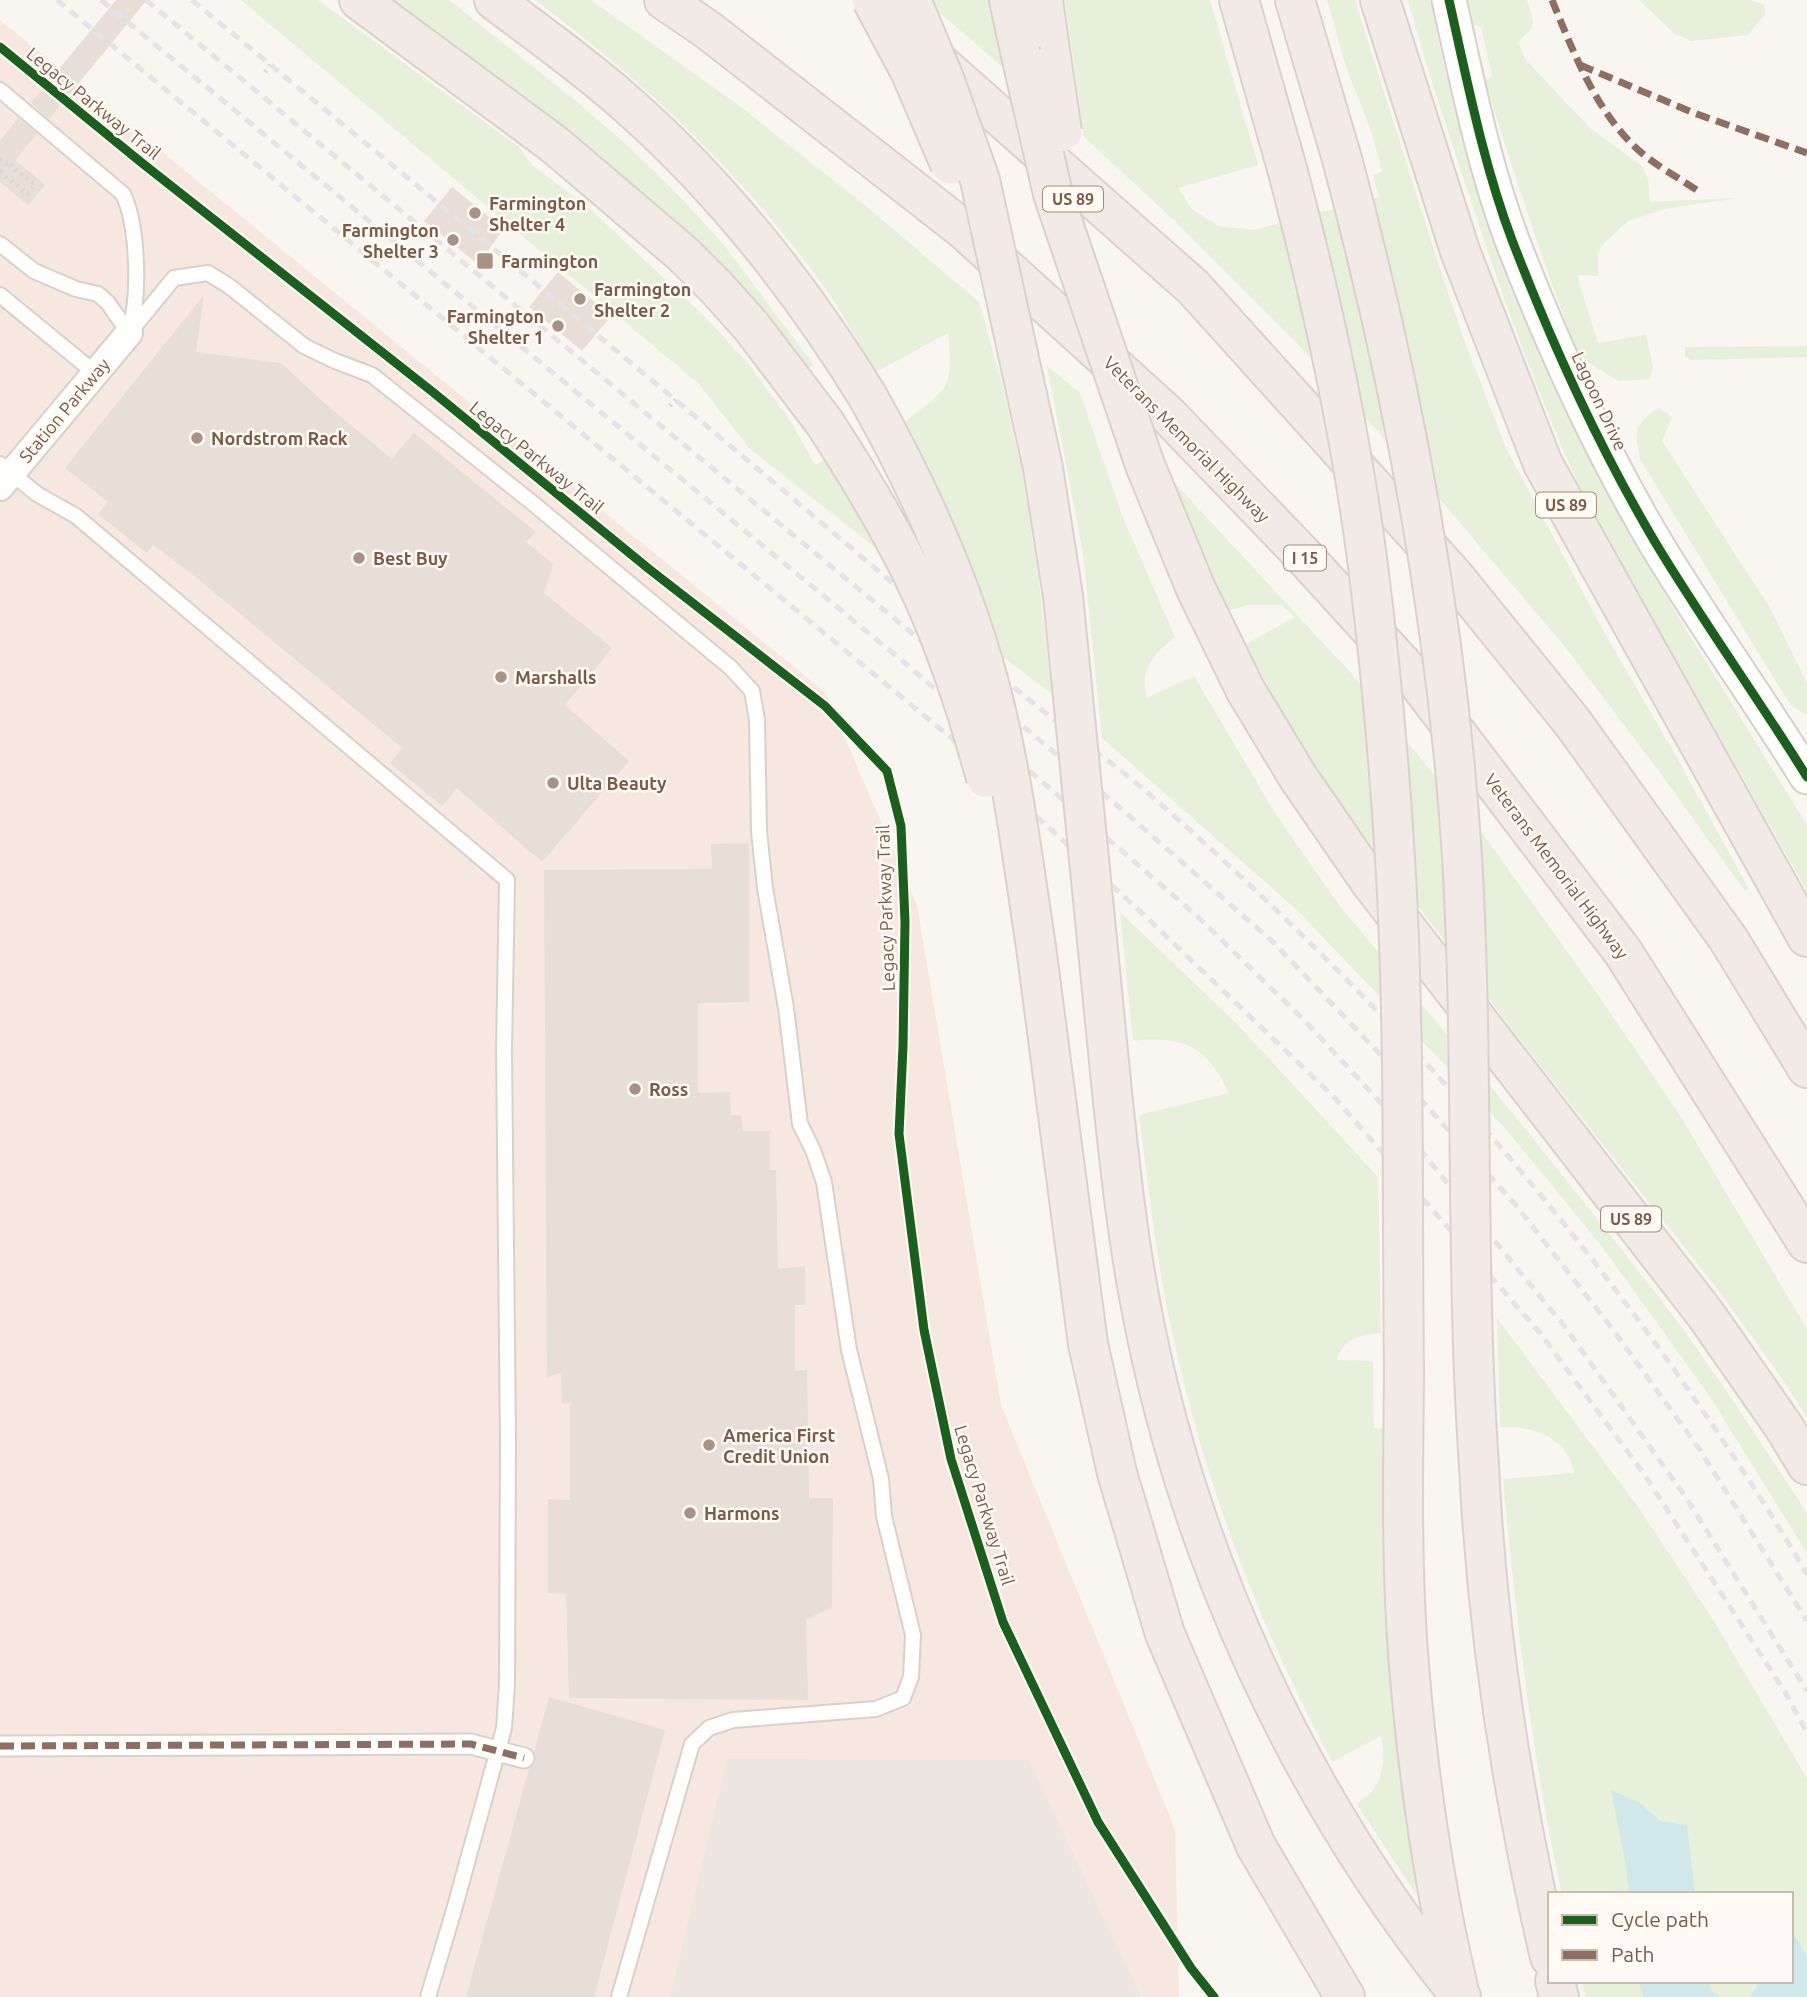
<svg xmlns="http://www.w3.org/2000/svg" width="1807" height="1997" viewBox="0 0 1807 1997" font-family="Ubuntu,sans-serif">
<rect width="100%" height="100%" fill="#f9f5f0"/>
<polygon fill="#f6e8e1" points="0,20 825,692 917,905 1001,1405 1175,1829 1179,1997 0,1997"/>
<polygon fill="#ede5e0" points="727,1759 1029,1760 1141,1997 670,1997"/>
<g fill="#e7f0db">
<polygon points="241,0 318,0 520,148 532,165 589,208 703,315 745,360 790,420 815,465 826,459 877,549 749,448 699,384"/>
<polygon points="388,0 449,0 570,96 628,146 682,199 724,245 814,365 804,371"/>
<path d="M535,0H591L737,104L867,207L979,302L1003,387L1022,471L1038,574L1052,694L1003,657L970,561L928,466L906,421C948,388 954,389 948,333L876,372C857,342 841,309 820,281C740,171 643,81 535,0Z"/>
<polygon points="930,0 989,0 1004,68 933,7"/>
<polygon points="1065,0 1210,0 1258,165 1178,188 1192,209 1218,226 1254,230 1379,197 1373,175 1382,172 1372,133 1346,67 1327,0 1355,0 1439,266 1463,337 1506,448 1604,632 1676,756 1749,889 1745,891 1664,778 1566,648 1444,504 1295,341 1176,222 1084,137"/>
<path d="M1408,0H1430L1445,71L1489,225L1529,329L1578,438L1608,495L1680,620L1807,825V891L1590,509C1539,401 1500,290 1463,177C1444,118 1424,60 1408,0Z"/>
<path d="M1467,0H1527L1533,21L1532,28L1518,42L1525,59L1590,128L1642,166L1648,179L1650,202L1738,198L1664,209L1628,221L1602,245L1598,254V276L1577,275L1598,343L1646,335L1653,367L1650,379L1618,381L1586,361L1579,353L1572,339C1540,253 1512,168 1485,81L1492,76L1481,27L1472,24Z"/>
<polygon points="1639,0 1750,0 1764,5 1765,15 1747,35 1691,41 1674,33"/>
<polygon points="1807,346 1807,357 1691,360 1685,356 1685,347"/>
<path d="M1047,366L1080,393L1121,513L1175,637C1154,653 1139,670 1147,698L1194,676L1275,813L1339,905L1511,1111L1618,1245L1675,1318L1724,1387L1807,1513V1553L1710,1397L1650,1313L1600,1244L1504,1127L1298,911L1102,738L1083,553Z"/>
<path d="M1658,408L1666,412L1672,418L1662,441L1770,608L1807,683V715L1793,707L1786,698L1640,459C1635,431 1633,425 1658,408Z"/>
<polygon points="1172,480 1351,673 1485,837 1594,989 1681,1117 1807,1329 1807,1418 1785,1383 1717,1288 1539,1064 1356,825 1313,763 1279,707 1246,644 1295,617 1282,605 1247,605 1228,611"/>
<path d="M1120,912L1238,1025L1378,1177L1381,1333C1360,1335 1343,1338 1337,1360L1373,1361L1374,1428L1383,1429L1390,1682L1397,1752L1420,1900L1356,1803C1383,1790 1386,1763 1381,1736L1332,1762C1304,1707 1276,1652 1253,1594C1219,1511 1192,1423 1173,1336C1156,1263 1149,1189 1139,1115L1229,1093C1207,1047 1184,1035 1133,1041Z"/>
<path d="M1497,1318L1638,1507L1712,1618L1807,1778V1997H1586L1582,1981H1791V1894H1562C1532,1757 1516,1619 1503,1479L1574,1473C1572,1467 1570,1458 1566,1452C1551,1432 1524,1426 1500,1427Z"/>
</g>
<g fill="#d0e8ea">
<polygon points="1611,1790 1640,1803 1660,1821 1687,1825 1695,1894 1629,1894 1626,1866"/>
<polygon points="1791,1929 1807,1957 1807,1997 1749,1997 1757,1987 1757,1981 1791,1981"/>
<polygon points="1639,1981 1709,1981 1711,1991 1720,1997 1643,1997"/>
</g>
<g fill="#e6ded7">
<polygon points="116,0 147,0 49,119 31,103"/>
<polygon points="18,118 37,134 15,160 45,185 28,205 0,182 0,141"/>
<polygon points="452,187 504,229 478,264 424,221"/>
<polygon points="558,272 611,316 582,351 529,307"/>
<polygon points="204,295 196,352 281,363 329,407 392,459 414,433 536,532 526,542 553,564 544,593 612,648 565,705 629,761 542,862 457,788 442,806 390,763 402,748 192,574 153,545 147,553 98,514 108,502 65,468"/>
<polygon points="749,843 749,1002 698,1003 698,1093 730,1092 731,1115 741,1115 743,1131 770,1131 770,1170 776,1170 778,1269 805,1266 805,1305 795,1305 795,1371 807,1370 809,1498 833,1498 832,1607 806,1620 808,1700 569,1698 566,1594 548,1593 548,1499 570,1500 570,1403 562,1404 561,1373 547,1377 544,870 712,869 711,844"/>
<polygon points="549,1697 665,1730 594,1997 466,1997 529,1769 536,1762 534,1752"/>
</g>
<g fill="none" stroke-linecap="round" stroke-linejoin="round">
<g stroke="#d7d1cb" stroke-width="18">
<g id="service">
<path d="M0,90L123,194C138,225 140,296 130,328"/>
<polyline points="0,244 34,271 76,289 98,294 108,303 129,333"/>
<polyline points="0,295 95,373"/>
<polyline points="129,333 174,278 208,273 229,286 304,346 335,361 372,375 535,505 731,668 752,691 757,720 759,831 765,888 786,1008 800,1124 813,1150 824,1182 849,1350 881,1479 884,1516 913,1635 911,1677 903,1698 876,1709 733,1720 709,1728 692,1744 619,1997"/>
<polyline points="0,464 37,494 76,516 507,880 504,1050 508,1440 507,1684 504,1728 454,1910 428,1997"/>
</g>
</g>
<g stroke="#d7d1cb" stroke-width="23">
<polyline id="pedestrian" points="0,1746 471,1744 524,1758"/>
</g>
<g stroke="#d7d1cb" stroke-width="30">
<polyline id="minor" points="0,487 129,333"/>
</g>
<g stroke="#d7d1cb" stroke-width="37">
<path id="tertiary" d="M1449,0C1467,80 1483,163 1512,240C1552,344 1599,447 1655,542C1703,622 1758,698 1807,777"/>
</g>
<g stroke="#dad1cc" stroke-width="42">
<g id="motorway">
<polyline points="359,0 555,145 683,254 717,288 751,326 824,422"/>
<path d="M494,0C536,32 580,63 620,98C719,184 800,286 868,397"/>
<polyline points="664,0 708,30 963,229 1167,414 1300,552 1413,676 1623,952 1807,1243"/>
<polyline points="1009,0 1020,51"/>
<polyline points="1043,0 1052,64"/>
<polyline points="1239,0 1288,172"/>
<polyline points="1295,0 1342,159"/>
<polyline points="1380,0 1460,251 1543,464 1807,937"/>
<polyline points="928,53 1193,287 1454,576 1573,723 1729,940 1807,1068"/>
<polyline points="1246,691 1298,777 1371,883 1706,1315 1784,1427 1807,1465"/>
<polyline points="1036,947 1088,1344 1117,1473 1165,1634 1256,1846 1345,1997"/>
<path d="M1113,1102C1120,1166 1127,1232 1139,1296C1185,1550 1298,1796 1461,1997"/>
<path d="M1404,1374C1403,1471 1401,1569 1409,1666C1418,1774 1433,1882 1458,1987"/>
<path d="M1479,1466C1487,1632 1512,1795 1550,1957"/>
<polyline points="1555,1981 1559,1997"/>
</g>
</g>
<g stroke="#dcd5d0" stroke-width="4.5" stroke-dasharray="2 5" stroke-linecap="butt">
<polyline points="265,72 272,63"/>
<polyline points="0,159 9,164"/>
<polyline points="0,171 7,163 35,185 28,194 0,172"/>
<polyline points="670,406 678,397"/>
</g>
<use href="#service" stroke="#fefefd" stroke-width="14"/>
<use href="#pedestrian" stroke="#fefefd" stroke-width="19"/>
<use href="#minor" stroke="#fefefd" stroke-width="26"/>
<use href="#tertiary" stroke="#fefefd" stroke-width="33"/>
<use href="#motorway" stroke="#f2eae7" stroke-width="38"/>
<g stroke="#e6e3e7" stroke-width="5" stroke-dasharray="10 7" stroke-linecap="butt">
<polyline points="57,0 950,737 1144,915 1333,1096 1540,1333 1644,1474 1785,1692 1807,1733"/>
<polyline points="101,0 905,663 1197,916 1306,1022 1391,1114 1565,1327 1685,1496 1807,1691"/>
<polyline points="146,0 913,634 1118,806 1273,942 1378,1052 1515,1204 1614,1331 1700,1450 1807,1621"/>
<path d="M192,0C444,208 697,415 945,628C974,652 1002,678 1032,702C1070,733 1111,761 1148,793C1406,1017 1633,1280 1807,1574"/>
</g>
<g stroke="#dad1cc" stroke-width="42" stroke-linecap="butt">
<g id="motorway-bridge">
<polyline points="872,0 910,71 950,164"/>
<polyline points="911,0 945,81 980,180 1043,468 1063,596 1113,1102"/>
<polyline points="1020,51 1053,194 1145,465 1196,589 1246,691"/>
<polyline points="1052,64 1062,132"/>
<path d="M1342,159C1403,387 1447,620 1462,857C1474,1060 1465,1264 1479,1466"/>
<path d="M1288,172C1322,301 1351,433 1368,566C1381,668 1390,772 1396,875C1405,1040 1402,1208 1404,1374"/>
<path d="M868,397C923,495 970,601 996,711C1014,788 1024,868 1036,947"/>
<path d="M824,422C856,471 887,522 913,575C945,640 967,709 986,778"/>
</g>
</g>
<use href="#motorway-bridge" stroke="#f2eae7" stroke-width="38"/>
<g stroke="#8d6e63" stroke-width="7" stroke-dasharray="14 7" stroke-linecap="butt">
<path d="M1552,0C1573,51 1594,107 1634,146C1652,164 1681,179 1701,193"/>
<polyline points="1580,65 1694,113 1807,153"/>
<polyline points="0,1746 471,1744 524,1758"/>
</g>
<g stroke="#fffaf3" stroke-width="13">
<g id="cycleway">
<path d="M1449,0C1467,80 1483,163 1512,240C1552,344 1599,447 1655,542C1703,622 1758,698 1807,777"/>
<polyline points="0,47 142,163 434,393 649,569 825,706 887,771 901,826 905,922 903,1046 899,1134 924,1330 951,1459 1003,1622 1098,1822 1191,1968 1214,1997"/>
</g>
</g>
<use href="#cycleway" stroke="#1b5e20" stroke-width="9"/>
</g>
<g fill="#a69286" stroke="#fffaf3" stroke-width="2.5">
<circle cx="475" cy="213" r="7"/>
<circle cx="453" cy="240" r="7"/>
<rect x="476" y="252" width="18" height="18" rx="3.5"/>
<circle cx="580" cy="299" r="7"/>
<circle cx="558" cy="326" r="7"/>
<circle cx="197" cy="438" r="7"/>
<circle cx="359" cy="558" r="7"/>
<circle cx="501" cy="677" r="7"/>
<circle cx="553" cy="783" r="7"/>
<circle cx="635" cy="1089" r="7"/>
<circle cx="709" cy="1445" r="7"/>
<circle cx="690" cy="1513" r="7"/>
</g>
<g text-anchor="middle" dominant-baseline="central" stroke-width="5" stroke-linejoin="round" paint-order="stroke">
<g fill="#fffaf3" stroke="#a28b7f" stroke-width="2">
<rect x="1043" y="186.5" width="60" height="25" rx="5"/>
<rect x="1536" y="492.5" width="60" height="25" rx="5"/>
<rect x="1284" y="545.5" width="42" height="25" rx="5"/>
<rect x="1601" y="1206.5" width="60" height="25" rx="5"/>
</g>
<g font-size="16" font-weight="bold" fill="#7a5c4d">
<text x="1073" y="199">US 89</text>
<text x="1566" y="505">US 89</text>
<text x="1305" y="558">I 15</text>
<text x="1631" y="1219">US 89</text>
</g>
<g font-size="18" fill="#7a5c4d" stroke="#fffaf3">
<text transform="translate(94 103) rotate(39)">Legacy Parkway Trail</text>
<text transform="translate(1600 401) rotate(65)">Lagoon Drive</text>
<text transform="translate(64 410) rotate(-50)">Station Parkway</text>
<text transform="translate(1187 439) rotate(45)">Veterans Memorial Highway</text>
<text transform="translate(537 457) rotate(39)">Legacy Parkway Trail</text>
<text transform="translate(1557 866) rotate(53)">Veterans Memorial Highway</text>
<text transform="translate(885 908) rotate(-92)">Legacy Parkway Trail</text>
<text transform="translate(985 1505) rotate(73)">Legacy Parkway Trail</text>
</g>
<g font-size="18" font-weight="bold" fill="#7a5c4d" stroke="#fffaf3" text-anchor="start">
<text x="489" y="203">Farmington<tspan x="489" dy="21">Shelter 4</tspan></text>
<text x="439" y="230" text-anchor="end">Farmington<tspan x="439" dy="21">Shelter 3</tspan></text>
<text x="501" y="261">Farmington</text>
<text x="594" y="289">Farmington<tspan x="594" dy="21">Shelter 2</tspan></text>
<text x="544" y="316" text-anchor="end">Farmington<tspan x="544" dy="21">Shelter 1</tspan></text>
<text x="211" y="438">Nordstrom Rack</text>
<text x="373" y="558">Best Buy</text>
<text x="515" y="677">Marshalls</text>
<text x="567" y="783">Ulta Beauty</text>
<text x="649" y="1089">Ross</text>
<text x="723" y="1435">America First<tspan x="723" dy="21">Credit Union</tspan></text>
<text x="704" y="1513">Harmons</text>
</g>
</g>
<rect x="1548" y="1892" width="245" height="91" fill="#fffaf3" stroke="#cabbb1" stroke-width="2"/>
<rect x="1562" y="1915" width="35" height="10" fill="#1b5e20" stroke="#cabbb1" stroke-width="2"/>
<text x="1611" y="1927" font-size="21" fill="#7a5c4d">Cycle path</text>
<rect x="1562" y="1950" width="35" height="10" fill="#8d6e63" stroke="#cabbb1" stroke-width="2"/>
<text x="1611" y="1962" font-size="21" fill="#7a5c4d">Path</text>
</svg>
